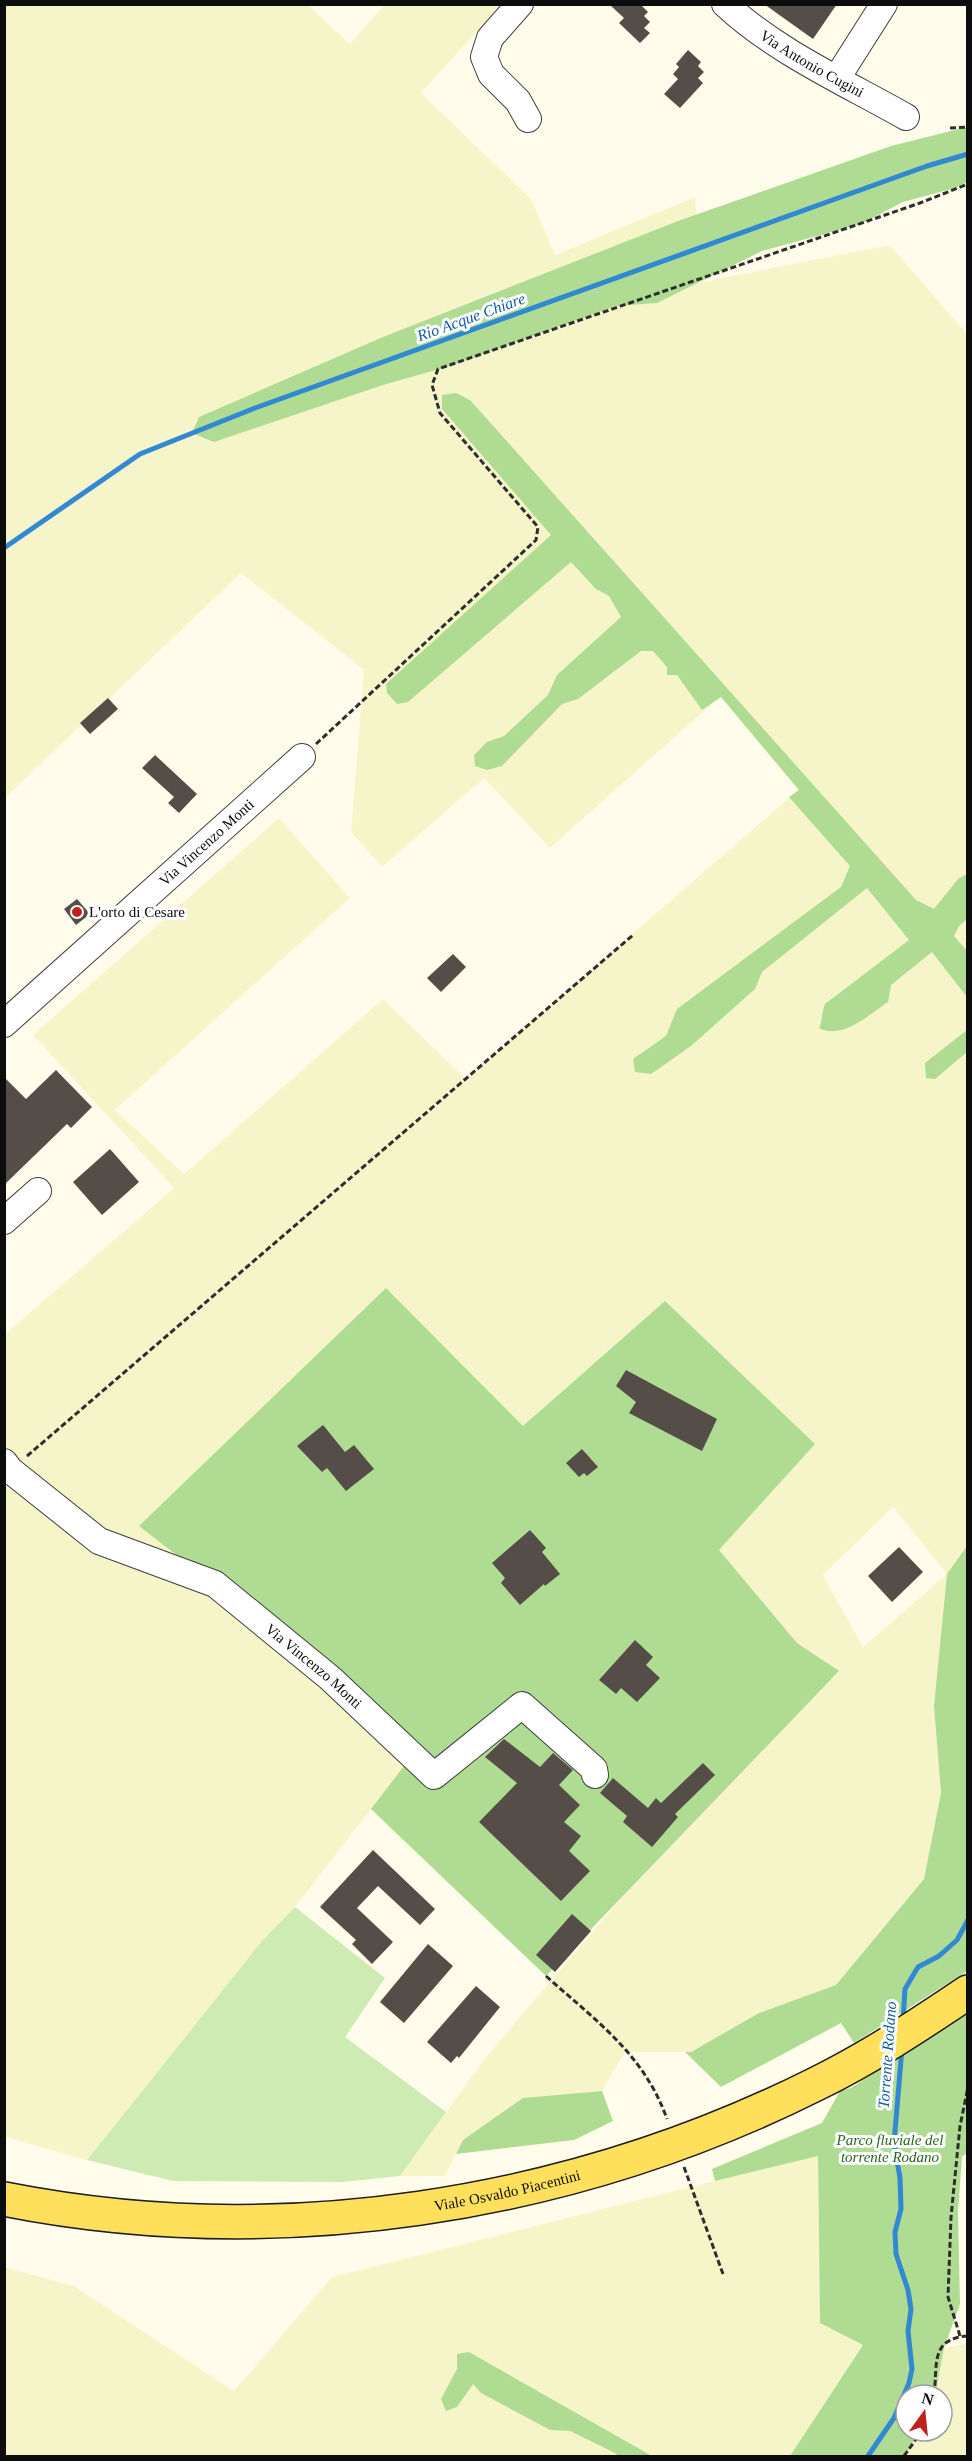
<svg xmlns="http://www.w3.org/2000/svg" width="972" height="2461" viewBox="0 0 972 2461" font-family="'Times New Roman',serif">
<rect width="100%" height="100%" fill="#fffceb"/>
<g fill="#f6f5ca" fill-rule="evenodd">
<path d="M7,5H308L350,44L384,5H501L421,93L531,199L555,255L695,197L702,282L890,245L967,334V1546L947,1574L934,1706L941,1793L924,1879L836,1985L759,2013L691,2052H625L602,2091L523,2098L463,2140L445,2176H400L485,2058L686,1822L839,1672L797,1643L718,1550L666,1301L523,1426L386,1288L140,1526L422,1744L295,1907L262,1941L87,2160L5,2137V1334L174,1188L33,1035L279,818L350,898L115,1110L184,1174L383,999L466,1079L798,790L721,696L550,848L484,778L382,867L351,832L364,670L241,573L5,798L4,10ZM893,1507L947,1574L863,1647L823,1575Z"/>
<polygon points="818,2155 820,2323 863,2344 790,2456 5,2456 4,2267 74,2286 234,2391 332,2277"/>
<polygon points="966,2344 967,2456 905,2456 919,2431 942,2431 942,2395 935,2395 944,2348"/>
</g>
<polygon fill="#cdebb3" points="295,1907 385,1978 345,2037 446,2112 400,2176 343,2182 173,2181 87,2160 262,1941"/>
<g fill="#afdc92">
<polygon points="967,127 967,182 955,188 903,202 861,224 762,251 657,303 616,306 453,365 383,385 214,442 192,433 199,417 383,337 678,221 891,146"/>
<path d="M456,393L470,400L916,900L934,909L958,879L967,874V919L959,926L954,936L967,951V997L932,952L891,985L888,1002C868,1015 843,1040 819,1028C823,1020 821,1014 825,1004L909,940L867,888L762,972L755,989L691,1046L651,1074L635,1072L633,1059L666,1036L677,1009L841,887L850,866L789,797L799,790L721,697L702,710L677,675H667V667L653,651H641L578,699L562,704L502,766L487,770L475,766L474,755L487,742L504,736L548,695L557,675L621,617L609,596L596,589L571,562L408,702L397,704L387,693L386,684L551,535L442,409V395Z"/>
<polygon points="967,1030 967,1052 935,1079 926,1078 925,1063"/>
<polygon points="386,1288 523,1426 665,1301 815,1444 719,1550 797,1643 839,1671 546,1976 371,1809 421,1744 139,1526"/>
<polygon points="967,1546 967,1971 854,2043 841,2023 721,2087 685,2052 691,2052 759,2013 836,1985 924,1879 941,1793 934,1706 947,1574"/>
<polygon points="967,2011 968,2152 962,2157 958,2211 960,2304 944,2348 935,2395 906,2395 906,2431 919,2431 905,2456 790,2456 863,2345 820,2323 818,2156 715,2181 712,2169 822,2123 840,2091 851,2088"/>
<polygon points="602,2091 613,2121 574,2140 456,2154 463,2140 523,2098"/>
<polygon points="469,2352 652,2456 618,2456 615,2453 570,2431 550,2430 481,2393 473,2384 457,2407 446,2411 441,2399 457,2369 457,2354"/>
</g>
<g fill="none" stroke-linecap="round" stroke-linejoin="round">
<g stroke="#3189d3" stroke-width="5">
<polyline points="4,548 140,454 255,408 927,166 968,154"/>
<polyline points="903,2021 905,1989 918,1967 939,1956 957,1940 968,1920"/>
<polyline points="868,2456 894,2418 909,2383 912,2369 908,2331 911,2309 908,2290 896,2254 895,2232 901,2209 900,2178 894,2143 902,2048"/>
</g>
</g>
<g fill="#554e48">
<polygon points="609,4 640,4 648,12 644,16 650,22 644,28 650,33 640,43 619,23 624,18"/>
<polygon points="764,4 837,4 813,39"/>
<polygon points="688,50 701,62 698,66 704,72 698,78 703,83 680,108 664,94 678,79 673,74 679,67 676,64"/>
<polygon points="108,698 118,709 90,734 80,723"/>
<polygon points="155,755 197,794 179,813 168,803 174,797 142,768"/>
<polygon points="77,899 90,914 76,925 64,909"/>
<polygon points="453,954 466,967 441,992 427,978"/>
<polygon points="56,1070 92,1107 71,1128 67,1124 4,1185 4,1077 26,1099"/>
<polygon points="110,1149 139,1182 102,1215 73,1182"/>
<polygon points="626,1370 717,1419 702,1451 629,1413 636,1402 616,1386"/>
<polygon points="323,1425 345,1452 354,1445 374,1469 346,1491 327,1468 322,1472 297,1446"/>
<polygon points="582,1449 598,1467 587,1476 584,1473 579,1477 566,1463"/>
<polygon points="530,1530 546,1548 542,1552 560,1574 545,1586 544,1584 520,1605 501,1583 505,1578 492,1563"/>
<polygon points="899,1547 923,1572 892,1602 868,1576"/>
<polygon points="635,1640 653,1657 646,1665 660,1678 637,1702 621,1688 616,1694 599,1680"/>
<polygon points="504,1739 540,1767 553,1753 573,1770 559,1785 580,1805 564,1822 581,1836 569,1851 590,1871 561,1901 479,1822 517,1783 485,1757"/>
<polygon points="703,1763 715,1775 675,1814 678,1817 652,1847 623,1822 627,1816 600,1793 613,1778 648,1808 656,1798 661,1803"/>
<polygon points="373,1850 435,1909 420,1925 378,1886 357,1908 393,1942 372,1964 352,1944 356,1940 320,1907"/>
<polygon points="572,1914 591,1931 555,1972 536,1955"/>
<polygon points="428,1944 453,1966 404,2023 380,2002"/>
<polygon points="476,1986 500,2007 459,2058 457,2056 451,2063 427,2042"/>
</g>
<g fill="none" stroke-linecap="round" stroke-linejoin="round">
<g stroke="#3f3f3f" stroke-width="28">
<g id="minor">
<polyline points="520,4 490,38 484,57 491,74 518,101 528,119"/>
<path id="s1" d="M725,4C775,51 846,83 906,117"/>
<polyline points="837,78 884,4"/>
<path id="s2" d="M4,1024L302,757"/>
<polyline points="4,1221 38,1191"/>
<path id="s3" d="M4,1462L10,1470L99,1541L215,1584L330,1678L434,1776L522,1705L594,1769L595,1775"/>
</g>
</g>
<g stroke="#1d1d1d" stroke-width="36">
<g id="major">
<path id="s4" d="M4,2199C277,2253 568,2208 816,2084C869,2058 919,2025 968,1992"/>
</g>
</g>
<g stroke="#2e2e2e" stroke-width="3" stroke-dasharray="6 3" stroke-linecap="butt">
<polyline points="950,128 968,127"/>
<polyline points="316,744 536,540 538,527 440,413 432,385 438,369 920,203 968,184"/>
<polyline points="27,1456 633,935"/>
<path d="M546,1976C595,2020 644,2054 667,2119"/>
<polyline points="684,2167 723,2274"/>
<polyline points="960,2336 948,2297 951,2217 960,2126 968,2087"/>
<path d="M934,2395C938,2367 929,2338 968,2336"/>
<polyline points="904,2456 922,2431"/>
</g>
<use href="#minor" stroke="#fff" stroke-width="26"/>
<use href="#major" stroke="#fee05c" stroke-width="33"/>
</g>
<circle fill="#c2201f" stroke="#fff" stroke-width="2" cx="77" cy="912" r="6"/>
<g text-anchor="middle" dominant-baseline="central" stroke-width="6" stroke-linejoin="round" paint-order="stroke">
<g font-size="15" fill="#0c0c0c" stroke="#fff">
<text stroke="none"><textPath href="#s1" startOffset="106">Via Antonio Cugini</textPath></text>
<text stroke="none"><textPath href="#s2" startOffset="272">Via Vincenzo Monti</textPath></text>
<text stroke="none"><textPath href="#s3" startOffset="376">Via Vincenzo Monti</textPath></text>
<text stroke="none"><textPath href="#s4" startOffset="507">Viale Osvaldo Piacentini</textPath></text>
</g>
<g font-size="15" fill="#0c0c0c" stroke="#fff" text-anchor="start">
<text x="89" y="912">L'orto di Cesare</text>
</g>
<g font-size="15" font-style="italic" fill="#26661a" stroke="#fff">
<text x="890" y="2140">Parco fluviale del<tspan x="890" dy="17">torrente Rodano</tspan></text>
</g>
<g font-size="16" font-style="italic" fill="#115ba3" stroke="#fff">
<text transform="translate(471 317) rotate(-20)">Rio Acque Chiare</text>
<text transform="translate(887 2055) rotate(-86)">Torrente Rodano</text>
</g>
</g>
<rect width="972" height="2461" fill="none" stroke="#0c0c0c" stroke-width="12"/>
<g transform="translate(924 2413) rotate(15)"><circle r="28" fill="#ffffff" stroke="#9e9e9e" stroke-width="1.5"/>
<path d="M0-4.5L10 22L0 15L-10 22Z" fill="#c2201f"/>
<text y="-9" font-size="16" font-weight="bold" text-anchor="middle" fill="#0c0c0c">N</text>
</g>
</svg>
